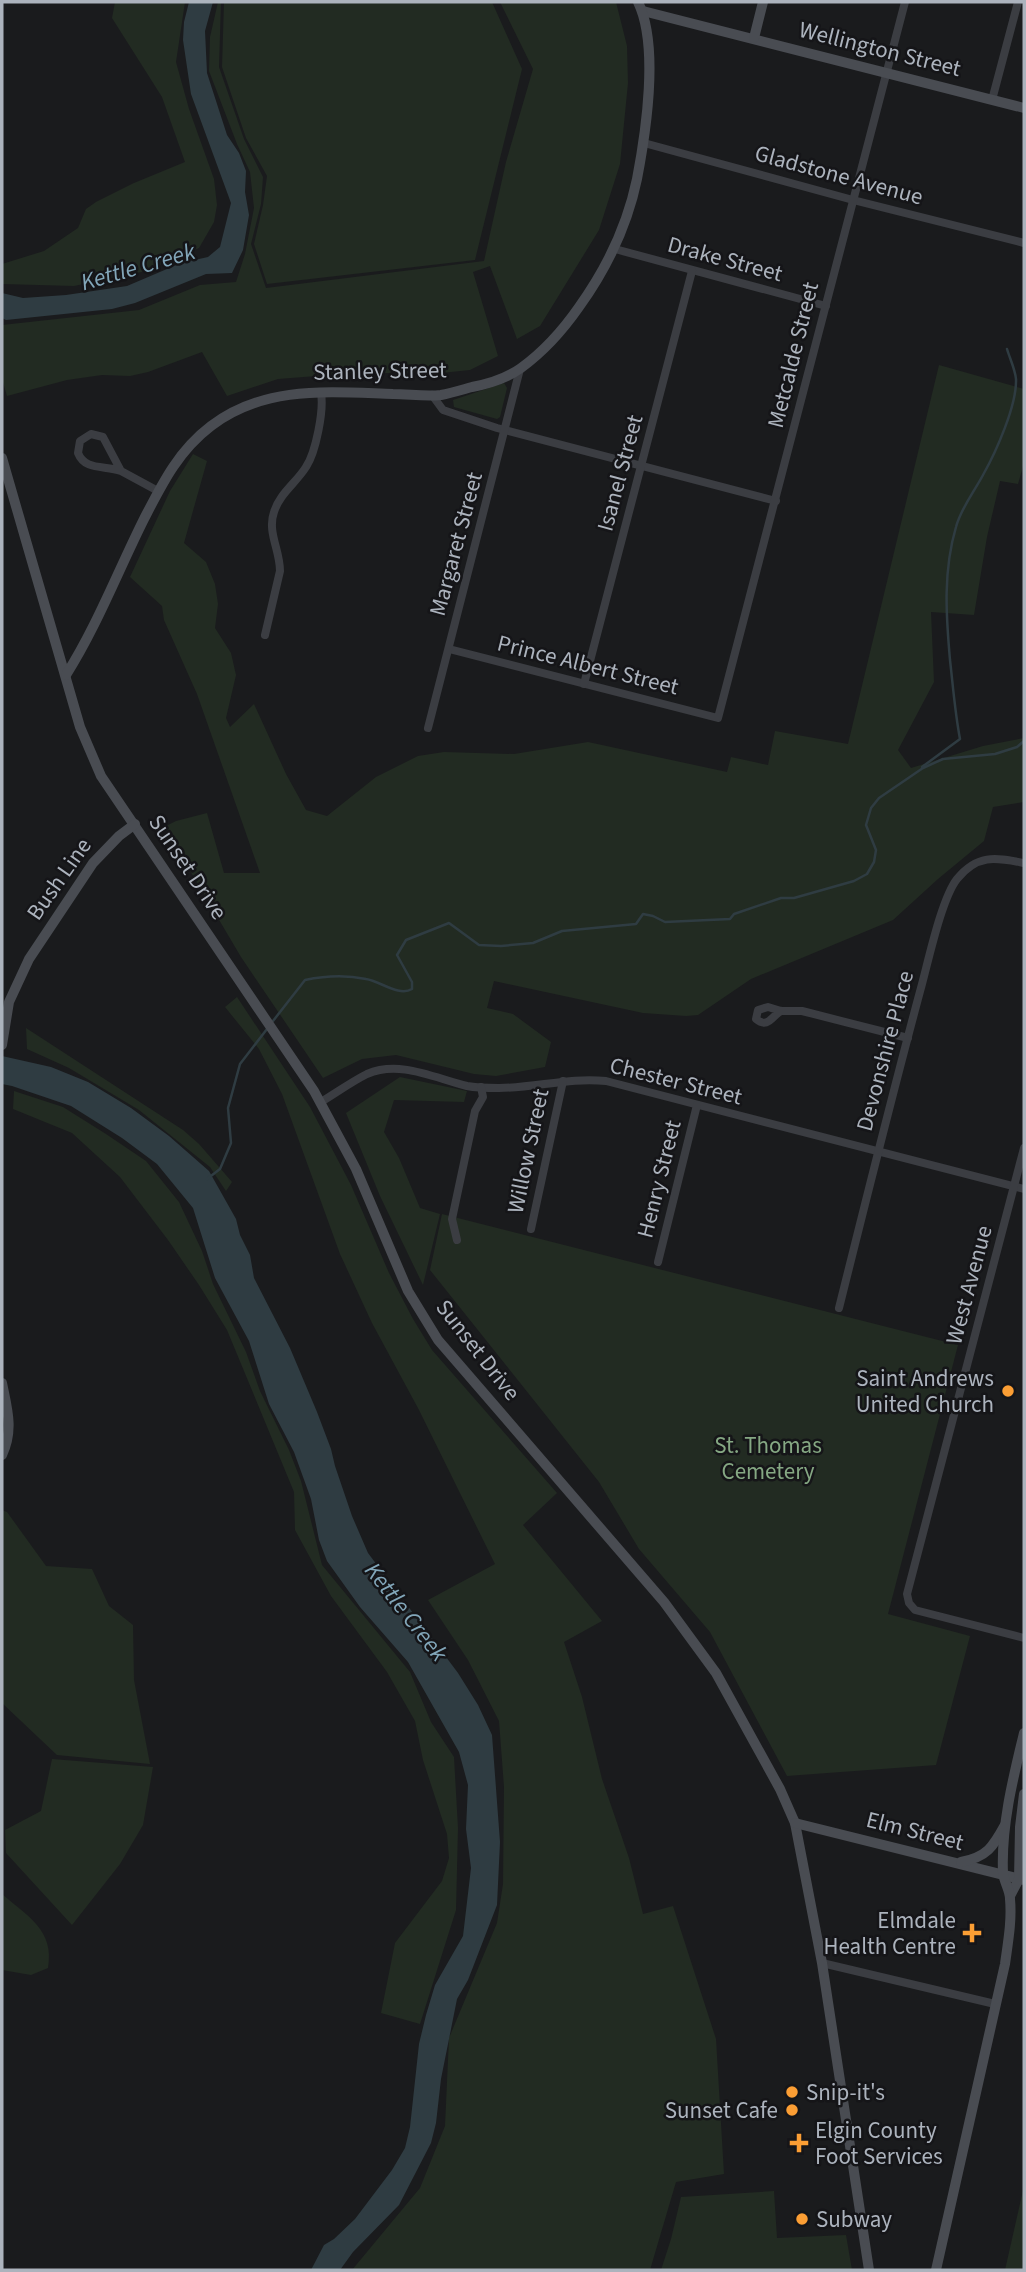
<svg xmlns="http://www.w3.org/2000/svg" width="1026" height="2272" viewBox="0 0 1026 2272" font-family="'Source Sans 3',sans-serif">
<rect width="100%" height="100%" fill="#1a1b1d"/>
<g fill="#222b22">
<polygon points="115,2 185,2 176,62 189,109 214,179 217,205 214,222 199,248 146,271 74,286 2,284 2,264 44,251 78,228 86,209 96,202 134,183 185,162 162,97 112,18"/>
<polygon points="218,2 221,2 219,67 244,139 263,177 261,204 251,244 266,288 484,261 506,162 533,69 500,2 616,2 627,46 628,83 620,164 599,230 540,326 517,339 490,266 473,272 498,356 470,370 441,373 355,373 278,379 227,396 202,352 148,372 130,376 102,375 67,380 7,396 2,379 2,325 139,310 200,285 236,282 245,254 254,208 250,172 237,144 209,71 210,37"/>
<polygon points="224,2 492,2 522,69 475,260 267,284 254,244 263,205 267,176 246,138 222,67"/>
<polygon points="939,365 1024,389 1024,463 1018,484 1000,481 987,537 974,615 931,612 934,682 898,750 911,768 983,746 1024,738 1024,802 993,807 984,841 938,879 893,920 751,979 698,1015 686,1016 643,1013 494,981 487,1008 513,1014 551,1042 545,1067 496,1076 474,1074 396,1055 362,1059 323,1078 241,957 189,869 160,829 176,821 207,813 224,873 260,873 197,694 164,620 162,606 130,577 170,491 193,454 207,461 184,543 206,562 215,584 218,604 215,628 231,653 236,675 226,718 230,727 254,704 286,774 306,810 327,816 376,777 418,756 444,752 514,754 588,742 727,772 731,757 768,765 775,731 848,744"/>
<polygon points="504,383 507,388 500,417 497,419 454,407 453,400"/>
<polygon points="237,997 310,1107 351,1185 389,1273 413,1319 432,1350 557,1493 523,1525 602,1621 564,1642 582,1697 602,1779 629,1858 643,1914 673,1906 716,2039 724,2174 676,2182 650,2270 352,2270 420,2188 445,2126 449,2038 497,1923 503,1884 504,1787 499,1721 468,1660 428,1600 495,1564 419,1410 372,1323 340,1254 282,1094 259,1049 225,1007"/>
<polygon points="26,1028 183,1130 199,1144 232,1182 226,1191 210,1167 139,1110 69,1068 27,1049"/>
<polygon points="400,1077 467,1091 464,1102 394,1100 384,1132 399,1158 420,1208 440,1214 423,1285 380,1196 346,1113"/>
<polygon points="14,1091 63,1107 106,1134 146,1161 179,1202 202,1251 213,1284 246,1352 260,1391 289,1450 301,1481 322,1565 410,1672 431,1722 454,1757 458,1828 456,1910 420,2024 381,2013 395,1943 442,1881 449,1858 447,1834 423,1760 415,1721 387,1672 331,1596 295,1530 294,1492 227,1330 199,1285 168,1240 120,1177 72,1133 13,1109"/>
<polygon points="442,1214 958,1345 888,1614 970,1636 936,1765 787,1776 710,1632 639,1549 599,1482 430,1270"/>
<polygon points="2,1510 7,1512 46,1566 92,1569 109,1606 133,1625 134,1680 150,1764 57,1755 2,1703"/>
<polygon points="52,1759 153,1767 143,1825 120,1864 72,1925 6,1853 5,1830 41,1811"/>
<path d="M2,1894C27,1916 55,1930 48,1968L31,1975L2,1970Z"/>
<polygon points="1024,2186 1024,2270 1005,2270"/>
<polygon points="774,2191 777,2238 846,2235 852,2270 661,2270 671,2239 681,2197"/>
</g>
<g fill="#2f3c42">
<polygon points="189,2 213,2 205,31 207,73 227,135 239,153 246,171 245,192 249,215 243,250 232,273 206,274 135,303 112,309 6,320 2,318 2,293 23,298 66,295 127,286 181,263 208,257 220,247 231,203 191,94 183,40 184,22"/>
<polygon points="2,1056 51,1067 88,1082 131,1108 169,1136 209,1171 236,1219 240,1235 250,1255 254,1278 290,1348 317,1412 331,1449 335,1466 352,1516 368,1553 458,1673 478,1705 492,1735 500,1842 497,1905 468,1980 457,1999 441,2079 436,2123 431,2143 399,2205 353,2252 340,2270 311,2270 324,2245 334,2239 355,2219 392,2170 405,2148 410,2127 419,2044 426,2015 435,1985 463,1936 471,1868 466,1829 468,1785 459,1752 408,1662 360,1607 327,1561 319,1540 311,1499 294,1452 269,1404 249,1341 215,1278 193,1208 157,1164 122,1138 71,1106 12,1086 2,1084"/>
</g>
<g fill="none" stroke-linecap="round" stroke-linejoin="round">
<g stroke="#2f3c42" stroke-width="2.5">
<path d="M922,767L960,739C955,713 953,686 950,660C946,615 943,571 956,527C961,508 974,492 983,475C996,452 1017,405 1016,379C1015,369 1010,359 1007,349"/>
<path d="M273,1021L305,980C324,976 347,975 366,979C380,981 399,997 412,989V982L397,955L406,940L449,923L479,945L501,946L533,943L562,931L636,924L643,914L653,916L665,922L730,919L734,914L781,898H794L854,881L867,874L874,862L876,850L866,825L871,808L879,798L923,768L943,759L995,754L1017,747L1024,741"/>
<polyline points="207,1179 220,1169 231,1143 228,1108 240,1064 267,1029"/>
</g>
<g stroke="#3b3d42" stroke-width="8">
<polyline points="992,100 1018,2"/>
<polyline points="644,143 853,200 1024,243"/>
<polyline points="615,249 826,306"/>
<polyline points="432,395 443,410 497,428 776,501"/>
<path d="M121,471C105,465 85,471 78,453L80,441L91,434L103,437L121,471L158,491"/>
<path d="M265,635L280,571C280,550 267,532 274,512C280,493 296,483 306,467C316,452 324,410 321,393"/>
<polyline points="449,649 718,718 905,2"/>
<polyline points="584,684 692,271"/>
<polyline points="428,728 520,369"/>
<path d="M781,1011C772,1016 768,1029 756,1019L758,1010L768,1007L781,1011H802L908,1038"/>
<path d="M321,1102C336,1093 351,1082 367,1074C400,1060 434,1078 467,1086C477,1088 488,1088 499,1088C535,1088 570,1077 606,1081L1024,1189"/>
<polyline points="1024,1148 907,1594 909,1603 915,1610 1024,1638"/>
<polyline points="531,1229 563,1081"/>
<polyline points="457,1240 452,1219 475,1111 483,1097 481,1087"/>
<polyline points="658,1262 697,1105"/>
<path d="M839,1308C866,1200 893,1091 922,984C929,958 942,898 957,879C978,853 997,858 1024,863"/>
<polyline points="822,1963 995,2004"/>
</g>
<g stroke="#494c52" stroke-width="10">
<polyline points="643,11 1024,108"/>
<polyline points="754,38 763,2"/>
<polyline points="2,458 80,727 101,776 314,1091 356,1169 408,1291 438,1340 664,1602 716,1673 780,1789 795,1823 822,1963 869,2270"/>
<path d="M66,675C97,626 118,571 144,519C162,484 178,451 211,426C265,385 329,392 393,394C409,394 425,397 441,395C451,393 461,390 472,387C488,384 507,378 521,368C543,352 563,330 579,307C607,268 627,227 637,179C646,132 659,45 638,2"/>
<polyline points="2,1045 9,1002 29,959 93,863 119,836 135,824"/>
<path d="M2,1383C7,1408 14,1430 2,1455"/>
<polyline points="795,1823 1024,1880"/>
<path d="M961,1862C987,1857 993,1847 1005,1825"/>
<polyline points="1010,1896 1019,1879 1020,1827 1024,1794"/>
<path d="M936,2270L1005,1964C1008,1942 1012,1921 1010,1899C1010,1890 1004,1882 1003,1873C1001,1826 1013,1778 1024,1733"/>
</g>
</g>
<g fill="#fb9e34" stroke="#151518" stroke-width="2.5">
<circle cx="1008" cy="1391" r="7"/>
<path d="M968.5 1922.5h7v7h7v7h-7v7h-7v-7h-7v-7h7z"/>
<circle cx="792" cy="2092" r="7"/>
<circle cx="792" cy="2110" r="7"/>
<path d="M795.5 2132.5h7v7h7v7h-7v7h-7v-7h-7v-7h7z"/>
<circle cx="802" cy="2219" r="7"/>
</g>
<g text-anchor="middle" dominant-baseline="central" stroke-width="5" stroke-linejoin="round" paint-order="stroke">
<g font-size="23" fill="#acb3bd" stroke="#151518">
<text transform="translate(880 49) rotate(14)">Wellington Street</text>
<text transform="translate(839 175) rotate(15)">Gladstone Avenue</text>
<text transform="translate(725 259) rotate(15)">Drake Street</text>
<text transform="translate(793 355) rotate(-76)">Metcalde Street</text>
<text transform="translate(380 371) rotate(-1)">Stanley Street</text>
<text transform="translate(620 473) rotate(-75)">Isanel Street</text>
<text transform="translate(456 544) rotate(-75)">Margaret Street</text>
<text transform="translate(588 665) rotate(14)">Prince Albert Street</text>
<text transform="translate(188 867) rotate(56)">Sunset Drive</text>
<text transform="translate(59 879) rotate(-55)">Bush Line</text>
<text transform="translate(885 1051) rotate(-75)">Devonshire Place</text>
<text transform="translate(676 1081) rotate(14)">Chester Street</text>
<text transform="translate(528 1151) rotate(-78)">Willow Street</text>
<text transform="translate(659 1179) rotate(-76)">Henry Street</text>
<text transform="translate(969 1285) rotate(-75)">West Avenue</text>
<text transform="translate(478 1350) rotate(52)">Sunset Drive</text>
<text transform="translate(915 1831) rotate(14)">Elm Street</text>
</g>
<g font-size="23" fill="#acb3bd" stroke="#151518" text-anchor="end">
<text x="994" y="1378">Saint Andrews<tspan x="994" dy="26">United Church</tspan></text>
<text x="956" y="1920">Elmdale<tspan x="956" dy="26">Health Centre</tspan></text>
<text x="806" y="2092" text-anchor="start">Snip-it's</text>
<text x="778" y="2110">Sunset Cafe</text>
<text x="815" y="2130" text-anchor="start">Elgin County<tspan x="815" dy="26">Foot Services</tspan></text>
<text x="816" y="2219" text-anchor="start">Subway</text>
</g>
<g font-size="23" fill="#85a883" stroke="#151518">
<text x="768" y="1445">St. Thomas<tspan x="768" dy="26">Cemetery</tspan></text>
</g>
<g font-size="24" font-style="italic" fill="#82a6b9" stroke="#151518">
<text transform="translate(138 267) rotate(-16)">Kettle Creek</text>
<text transform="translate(406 1612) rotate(52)">Kettle Creek</text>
</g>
</g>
<rect width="1026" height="2272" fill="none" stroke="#acb3bd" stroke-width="7"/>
</svg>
